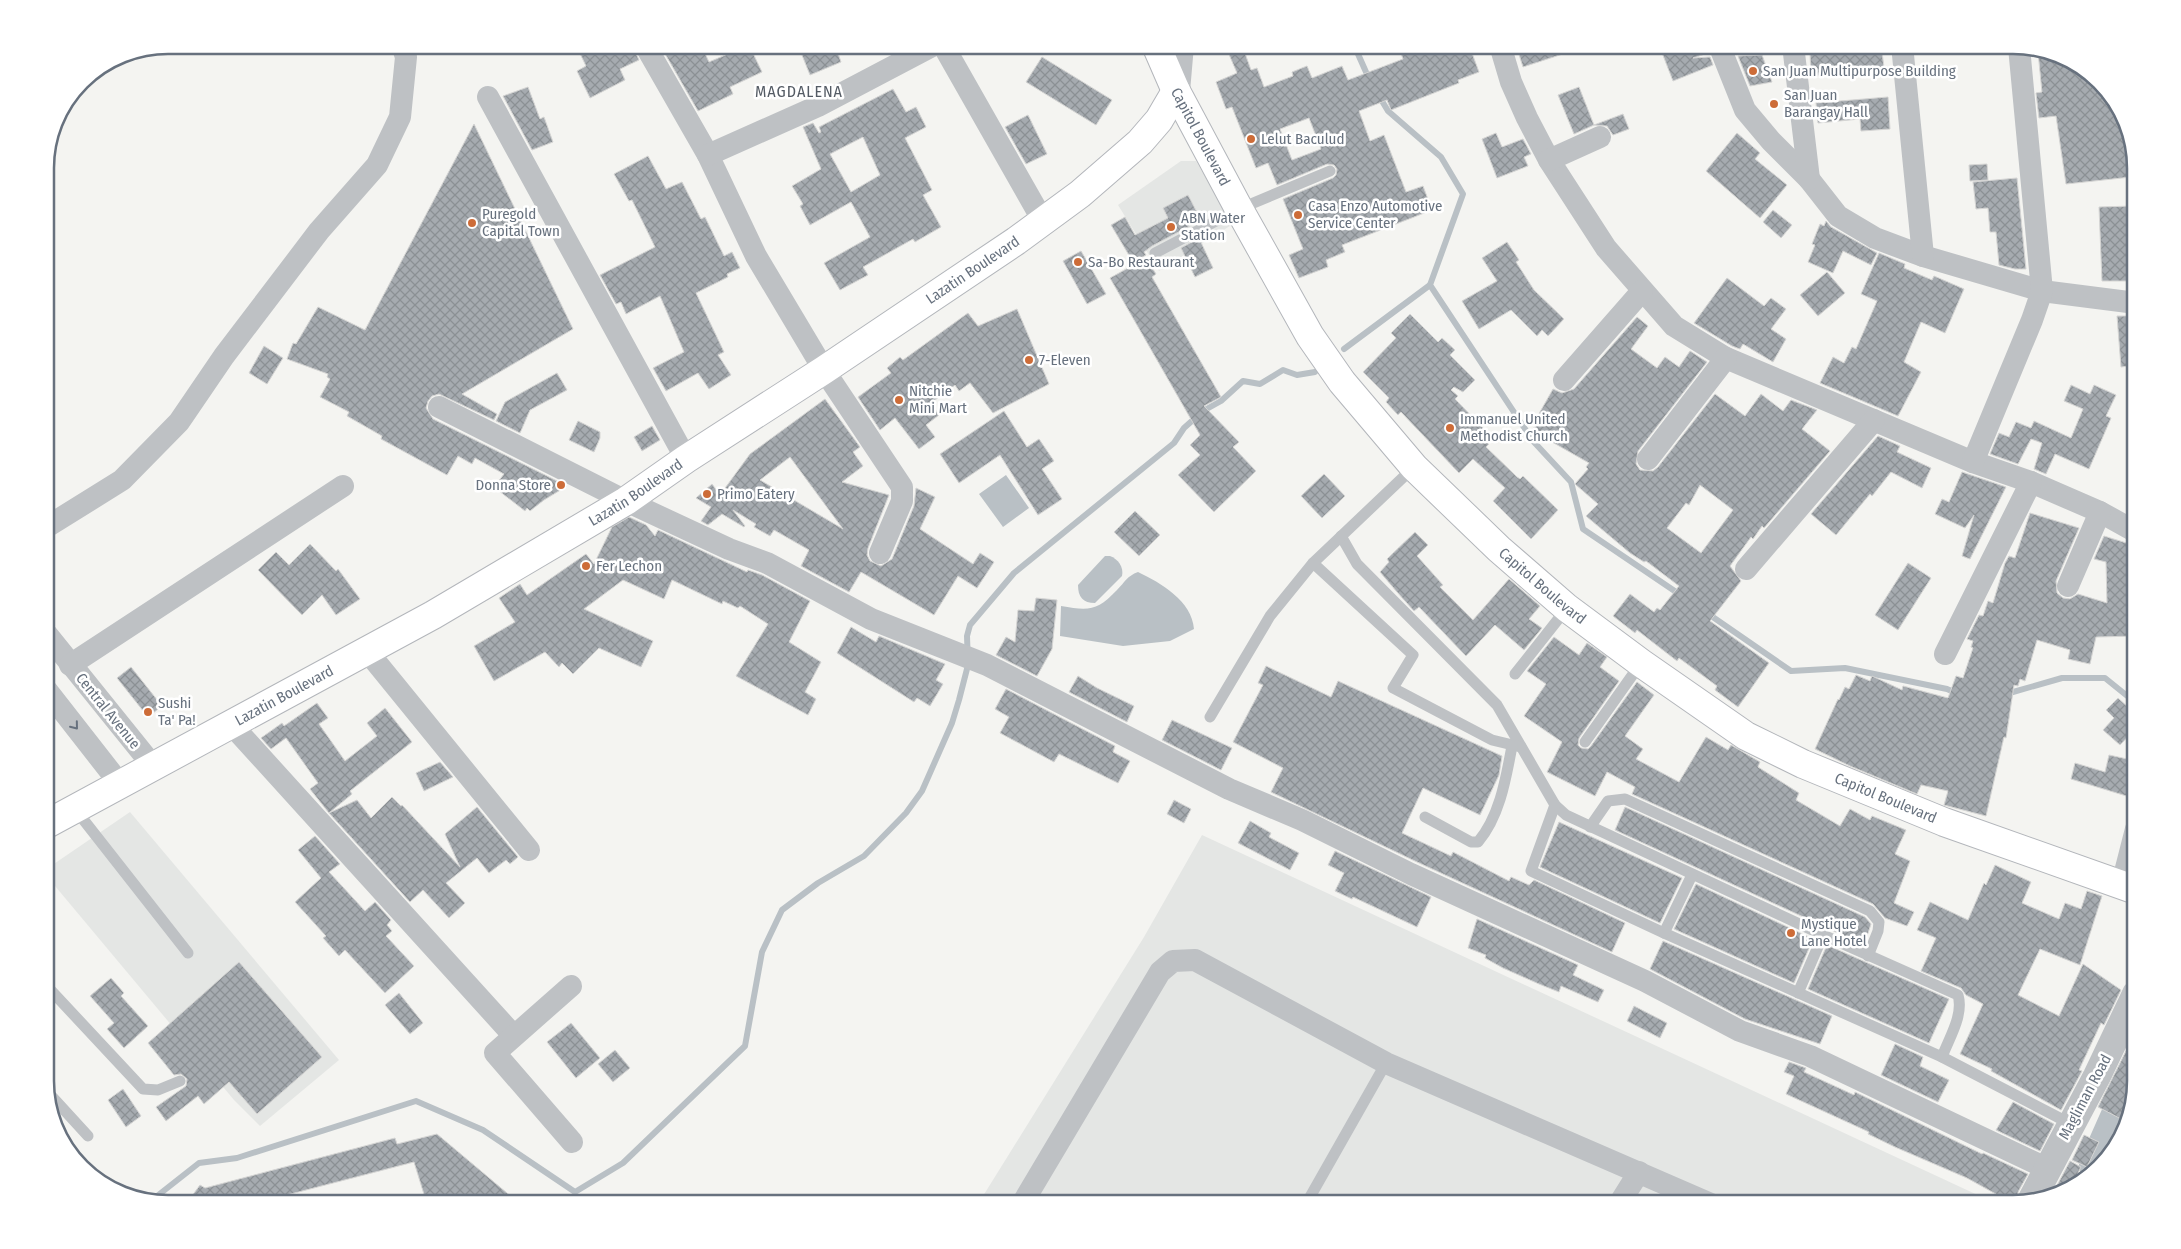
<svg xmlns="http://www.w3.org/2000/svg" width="2181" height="1249" viewBox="0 0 2181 1249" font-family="'Fira Sans Condensed',sans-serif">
<defs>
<pattern id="building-cross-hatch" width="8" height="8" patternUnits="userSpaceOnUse" patternTransform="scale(1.25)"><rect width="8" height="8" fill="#a6abb0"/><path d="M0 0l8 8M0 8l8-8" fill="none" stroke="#8b9094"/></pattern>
</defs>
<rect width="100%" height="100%" fill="#f4f4f1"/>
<g fill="#e4e6e4">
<polygon points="1181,161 1196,161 1233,224 1159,271 1118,205"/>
<polygon points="130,812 339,1060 260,1126 234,1100 45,874 45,870"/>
<polygon points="1202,835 1997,1204 978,1204 1144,937"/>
</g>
<g fill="#b9c0c5">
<polygon points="1006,475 1029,508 1003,527 979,494"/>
<path d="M1105,556H1110C1118,559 1124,567 1122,576L1095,603C1083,603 1078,597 1078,585Z"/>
<path d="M1138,572C1161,583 1192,601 1194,629L1170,641L1123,646L1060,636L1061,606C1089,611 1097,611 1117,590C1125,582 1127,576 1138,572Z"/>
</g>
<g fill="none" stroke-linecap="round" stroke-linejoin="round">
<g stroke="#b9c0c5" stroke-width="6">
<polyline points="1354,45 1370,81"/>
<polyline points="1379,96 1388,111 1441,157 1463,194 1430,285 1533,441 1571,482 1583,529 1682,596"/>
<polyline points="1344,349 1430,285"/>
<polyline points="1707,613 1791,671 1845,668 1947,689 1958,694"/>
<polyline points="2006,694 2062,678 2105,678 2136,703"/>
<polyline points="152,1200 199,1163 237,1158 416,1101 483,1130 575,1192 623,1163 745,1046 762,952 782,910 818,883 864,856 906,813 922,791 952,723 959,700 968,665 967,636 970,625 1014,573 1174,443 1184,428 1203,411 1221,401 1243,381 1260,384 1283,370 1297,375 1315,372"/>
</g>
<polyline stroke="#b9c0c5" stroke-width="36" points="2097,1165 2136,1077"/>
</g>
<g fill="url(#building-cross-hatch)" stroke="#d5d5d4" fill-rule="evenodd">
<polygon points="576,45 632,45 639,60 620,69 625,80 590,98 577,71 586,66"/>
<polygon points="660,45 701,45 709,62 749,45 762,72 730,87 733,94 698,111"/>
<polygon points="798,45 835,45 841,62 810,75"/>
<path d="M1225,45H1242L1251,70L1257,68L1264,87L1293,76L1292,72L1307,66L1312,78L1342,66L1348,80L1403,59L1398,45H1469L1479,72L1458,80L1459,83L1391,110L1387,100L1359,111L1370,141L1384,135L1406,192L1423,186L1432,210L1342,245L1345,252L1326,260L1328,267L1299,278L1289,255L1303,249L1283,199L1333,178L1336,175L1337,169L1334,165L1327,164L1277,185L1268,163L1256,168L1232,107L1226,109L1216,82L1237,73ZM1309,118L1321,149L1292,160L1280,129Z"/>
<polygon points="1516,45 1580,45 1581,48 1523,67"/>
<polygon points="1659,45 1706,45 1708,53 1693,58 1710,57 1713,65 1673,81"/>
<polygon points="1850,45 1881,45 1884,67 1811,77 1810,53 1851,51"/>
<polygon points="2038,52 2074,61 2115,100 2130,142 2127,142 2131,177 2066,184 2056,116 2039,118 2036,93 2042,92"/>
<polygon points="1762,55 1772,82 1750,86 1738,56"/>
<polygon points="1042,57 1112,100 1096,125 1026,82"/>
<polygon points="528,87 540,119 544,117 553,142 532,150 503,96"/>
<polygon points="1579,87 1594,125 1574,134 1558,95"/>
<path d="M893,89L906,112L916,107L926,127L905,138L932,190L923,195L941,227L915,242L913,239L863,267L868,275L840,290L824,263L870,237L851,202L810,225L800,206L803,204L792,186L821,169L803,127L813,123L819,133L821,132L819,127ZM863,137L880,175L851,192L830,154Z"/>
<polygon points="1888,97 1890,129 1861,131 1860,119 1818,123 1816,103"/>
<polygon points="1623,114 1629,129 1613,135 1607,126 1594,125"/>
<polygon points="1028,115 1047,154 1026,164 1005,127"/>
<polygon points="474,124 573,329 462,394 497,414 494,420 439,394 432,396 428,401 426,408 433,419 567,486 544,500 530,511 527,508 525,511 494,487 504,474 475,458 472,464 458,456 447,475 381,439 382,436 347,416 349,412 320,397 330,379 327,377 328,374 287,359 293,343 296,344 318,307 365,330"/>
<polygon points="1496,133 1502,147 1523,139 1531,154 1524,157 1528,166 1497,178 1482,139"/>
<polygon points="1737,133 1760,153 1755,159 1787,185 1760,218 1706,171"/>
<polygon points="648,156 666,189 682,182 701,219 705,217 724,256 732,252 740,268 727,274 728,277 696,293 724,352 718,355 731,375 709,389 698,373 666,391 653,368 684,352 660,296 626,314 621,302 616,304 600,275 655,247 632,200 629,201 614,174"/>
<polygon points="1987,164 1988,180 1970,181 1969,165"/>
<polygon points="2017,178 2026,269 2015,269 1999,265 1996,232 1990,232 1988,208 1976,209 1973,182"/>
<polygon points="1188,195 1201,220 1152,246 1144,252 1146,255 1133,262 1111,225 1125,217 1135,235 1168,218 1163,208"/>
<polygon points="2133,206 2136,281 2102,281 2099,207"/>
<polygon points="1773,210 1792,225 1781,238 1763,222"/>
<polygon points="1826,221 1831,227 1877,253 1871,265 1843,251 1833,273 1808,262 1815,245 1812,244 1820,224 1824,226"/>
<polygon points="1199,238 1213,268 1195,277 1181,248"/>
<polygon points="1507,242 1519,260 1516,262 1534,290 1564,319 1548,336 1542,330 1537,336 1511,310 1479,329 1462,301 1497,281 1482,258"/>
<polygon points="1081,251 1106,294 1087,304 1063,261"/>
<polygon points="1879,253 1905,264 1904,268 1932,280 1934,276 1964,289 1945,333 1921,322 1904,362 1921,372 1898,416 1820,383 1833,357 1844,363 1852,347 1856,349 1877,301 1861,294"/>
<polygon points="1146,258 1156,274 1152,277 1221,397 1204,406 1239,442 1233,447 1256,471 1214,512 1178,475 1200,455 1190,445 1200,435 1110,278"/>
<polygon points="1827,272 1845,293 1818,316 1800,295"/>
<polygon points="1727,278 1764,306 1771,298 1786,309 1771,329 1786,339 1773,362 1743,344 1740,349 1732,346 1694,323"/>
<polygon points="1017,309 1049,384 993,413 970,383 959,391 955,385 931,403 939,415 926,425 935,437 919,449 895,418 880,430 858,397 891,373 887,368 900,357 903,360 968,313 978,326"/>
<polygon points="1410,314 1438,342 1442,338 1455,350 1450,355 1475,380 1463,392 1454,387 1451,390 1458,396 1455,399 1484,429 1479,434 1489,444 1486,447 1517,477 1520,479 1523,476 1558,510 1531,539 1493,501 1505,488 1473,459 1459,473 1401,412 1398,415 1386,402 1389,398 1363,372 1396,338 1391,333"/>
<polygon points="2117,316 2136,316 2136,365 2121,367"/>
<path d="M1637,317L1648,326L1631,349L1657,368L1665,357L1679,367L1690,351L1707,362L1638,451L1636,464L1640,470L1653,471L1658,467L1715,394L1745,416L1761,394L1783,411L1791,400L1817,410L1802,429L1830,451L1764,528L1762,526L1753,539L1751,537L1730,566L1741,581L1710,621L1769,663L1738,707L1715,690L1717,686L1679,658L1677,661L1637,630L1635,633L1613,616L1630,594L1654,612L1657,608L1660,610L1679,586L1646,561L1644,562L1630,553L1586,516L1598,504L1575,484L1588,469L1586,467L1589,463L1531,430L1537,425L1539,421L1536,419L1553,389L1562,393L1574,389ZM1700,485L1733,510L1701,553L1667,528L1686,503L1689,505Z"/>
<polygon points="264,346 283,358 267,384 249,373"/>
<polygon points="557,373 567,390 530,410 520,433 496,421 505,402"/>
<polygon points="2071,385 2090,394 2094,385 2116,395 2106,416 2111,418 2089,469 2055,454 2046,474 2034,469 2042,443 2031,439 2018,464 1990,454 1999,433 2009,437 2016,422 2031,428 2034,421 2071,438 2083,409 2064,401"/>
<path d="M825,399L860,447L853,452L863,466L842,482L889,495L868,548L867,555L870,561L881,566L892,559L914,506L916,488L935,497L920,529L973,564L980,553L994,562L977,588L958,576L934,615L861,572L849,592L801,566L809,550L774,530L770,536L754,527L756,524L733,510L745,526L744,527L722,514L708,525L701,521L711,507L696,498L712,484L720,495L750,454ZM790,457L843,529L760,480Z"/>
<polygon points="1004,411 1027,447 1039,439 1054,461 1042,469 1062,499 1038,515 1000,455 959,483 940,454"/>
<polygon points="578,421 600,432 600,438 594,452 569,440"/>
<polygon points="652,426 660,440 642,451 634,437"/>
<polygon points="1878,436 1900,446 1897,452 1931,468 1922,488 1891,472 1872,496 1870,494 1836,535 1811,514"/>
<polygon points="1962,472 2006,487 1970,559 1962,556 1974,515 1965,528 1935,514 1942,499 1949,502"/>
<polygon points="1324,474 1345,496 1322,518 1301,496"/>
<polygon points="1135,511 1160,535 1139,556 1114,532"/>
<polygon points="2030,513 2079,528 2056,581 2057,593 2063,598 2070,599 2078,594 2107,603 2106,562 2094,559 2104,536 2136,546 2136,636 2096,637 2090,664 2068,659 2070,650 2037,640 2025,681 2020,679 2018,686 2014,685 2006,738 2004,737 1986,816 1944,805 1948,791 1921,785 1917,794 1850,766 1815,749 1838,699 1839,700 1845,687 1849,689 1856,675 1870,681 1872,676 1902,690 1903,686 1948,698 1956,676 1963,678 1973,648 1971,647 1973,641 1967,639 1979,615 1983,616 1988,601 1993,603 2005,563 2009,556 2015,558"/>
<polygon points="629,517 646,525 655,536 658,530 747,572 748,570 762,575 810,601 789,642 821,662 805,692 816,699 808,715 736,676 768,624 740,606 738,608 723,601 722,604 672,580 664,599 623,580 584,609 653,641 641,667 599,648 573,674 562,663 559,667 545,652 494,681 474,646 515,622 499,598 520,584 527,595 586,554 594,564 612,527"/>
<polygon points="1415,532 1428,545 1417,556 1443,585 1440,587 1473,620 1509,579 1540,606 1529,619 1542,628 1524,650 1495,625 1466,656 1419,607 1414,611 1397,592 1380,572 1389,562 1387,559"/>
<polygon points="310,544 336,571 338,569 360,599 336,615 322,595 302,615 258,570 276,552 289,565"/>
<polygon points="1908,563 1931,578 1898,630 1875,615"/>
<polygon points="1036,598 1057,600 1052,649 1037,676 996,655 1006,637 1015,642 1018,610 1034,611"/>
<polygon points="851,627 876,642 879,636 945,664 936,680 943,684 930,706 917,698 914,702 837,653"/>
<polygon points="1554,637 1579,655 1587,643 1607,657 1600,667 1619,681 1579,738 1578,745 1581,748 1588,749 1591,746 1637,682 1654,695 1625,736 1643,749 1636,759 1679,782 1706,737 1728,750 1731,745 1760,762 1758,767 1799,793 1796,800 1840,826 1850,809 1870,820 1872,816 1906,830 1895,854 1910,861 1894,903 1914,912 1907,926 1885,918 1873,904 1632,794 1635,787 1607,772 1595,796 1547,772 1562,742 1524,716 1546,684 1527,671"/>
<polygon points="1266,666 1331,697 1338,681 1502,756 1499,775 1480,815 1423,788 1402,833 1451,856 1453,852 1509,881 1511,877 1529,885 1534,880 1625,923 1612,952 1417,862 1271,792 1283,768 1233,742 1263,685 1258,683"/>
<polygon points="131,667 162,706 148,717 117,678"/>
<polygon points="1078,676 1097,688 1134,706 1127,722 1069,692"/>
<polygon points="1006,689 1115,746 1113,752 1130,761 1118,783 1059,754 1054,762 1000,733 1009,717 995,709"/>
<polygon points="2118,698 2131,710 2129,713 2136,720 2136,728 2120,745 2103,730 2114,718 2106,710"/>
<polygon points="317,703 328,718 319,724 345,761 377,736 367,723 385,708 412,742 350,791 352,794 329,813 310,789 318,783 286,738 271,749 261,738 282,723 284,726"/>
<polygon points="1172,720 1232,748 1221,770 1162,740"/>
<polygon points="2109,755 2127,759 2126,763 2136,766 2136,787 2133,798 2071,779 2075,763 2105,772"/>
<polygon points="440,762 453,777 424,791 416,773"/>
<polygon points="392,797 401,806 402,805 460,867 445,834 477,807 518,857 510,864 506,860 489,873 477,858 446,883 465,903 449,918 423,890 410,902 329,813 357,800 371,818"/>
<polygon points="1174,800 1191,809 1184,823 1167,814"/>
<polygon points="1625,807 1865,917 1871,924 1864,945 1615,830"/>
<polygon points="1250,821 1271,833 1269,837 1299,853 1290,870 1238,843"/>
<polygon points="1559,822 1682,878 1660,923 1540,867"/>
<polygon points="315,836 340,864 329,872 365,911 375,902 391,920 387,925 392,931 386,936 414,966 385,993 345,950 339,956 323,938 326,936 295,902 321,878 298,850"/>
<polygon points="1335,851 1431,897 1417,927 1353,897 1352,899 1335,891 1344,873 1328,865"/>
<polygon points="1995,865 2031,882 2022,903 2059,919 2065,903 2081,909 2087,891 2102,896 2080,965 2040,949 2018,995 2059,1016 2083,964 2121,990 2104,1025 2101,1023 2079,1070 2082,1071 2061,1110 1991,1071 1992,1069 1960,1054 1983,1004 1966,995 1961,988 1921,971 1936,938 1917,930 1930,902 1968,920 1984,883 1986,885"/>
<polygon points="1696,884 1813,939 1794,983 1674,929"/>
<polygon points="1477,919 1578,965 1573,975 1604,990 1598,1002 1561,986 1559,992 1539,984 1503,968 1485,958 1486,955 1468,948"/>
<polygon points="1663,941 1832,1016 1820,1044 1745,1019 1650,969"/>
<polygon points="1827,945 1949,999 1929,1043 1808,989"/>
<polygon points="239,962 322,1057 257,1114 229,1082 204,1104 198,1096 166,1121 156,1107 186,1086 187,1079 181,1074 174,1075 148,1043"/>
<polygon points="111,978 124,993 121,996 148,1026 124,1048 107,1029 114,1023 90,996"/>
<polygon points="399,993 423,1023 410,1034 385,1005"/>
<polygon points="1634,1006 1667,1023 1660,1038 1627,1021"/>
<polygon points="571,1023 600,1058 576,1078 547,1042"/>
<polygon points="1895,1044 1923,1057 1920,1066 1949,1080 1938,1102 1881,1075"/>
<polygon points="615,1050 630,1068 613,1082 598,1064"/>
<polygon points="2126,1051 2136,1056 2136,1081 2125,1121 2098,1107"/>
<polygon points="1789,1062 1806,1068 1804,1072 1854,1095 1855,1092 1982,1154 1983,1153 2028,1174 2018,1192 2017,1203 2014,1204 1967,1178 1895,1147 1868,1134 1869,1132 1786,1094 1794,1076 1784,1072"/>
<polygon points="123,1089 141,1116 126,1127 108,1100"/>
<polygon points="2013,1102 2054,1124 2040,1151 1996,1130"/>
<polygon points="437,1134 520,1204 427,1204 414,1162 252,1204 186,1204 200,1185 205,1188 395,1138 397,1144"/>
<polygon points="2084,1135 2099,1142 2087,1167 2072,1160"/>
<polygon points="2070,1161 2081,1167 2070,1189 2053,1193"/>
</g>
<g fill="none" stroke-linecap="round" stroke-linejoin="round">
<g stroke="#b3b6bb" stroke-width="30">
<g id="secondary">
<path id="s1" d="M1156,45L1176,91L1239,209L1310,336L1342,382L1414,467L1499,549L1567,608L1641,663L1746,736L1803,764L1944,822L2136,890"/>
<path id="s2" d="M45,825L433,615L626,501L686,459L824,370L1016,241L1080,194L1140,142L1159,120L1176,91"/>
</g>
</g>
<g stroke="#bec1c4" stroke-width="11">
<polyline points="1155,253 1239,209 1330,171"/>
<path d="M1341,536L1357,564L1497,705L1555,805L1566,815L1823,935L1958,995C1964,1015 1949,1038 1942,1057L2071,1124"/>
<polyline points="1313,563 1413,655 1393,688 1492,740 1521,747"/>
<polyline points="1515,674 1567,608"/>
<polyline points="1210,717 1270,616 1313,563 1414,467"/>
<polyline points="1585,742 1641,663"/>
<polyline points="1555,805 1531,871 1664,933 1942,1057"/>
<polyline points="75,809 188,953"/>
<path d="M1425,817L1471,842H1478C1500,816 1506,778 1512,746"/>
<polyline points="1590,827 1608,801 1625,799 1870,911 1879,922 1878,931 1868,956"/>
<polyline points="1664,933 1692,875"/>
<polyline points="45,984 143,1089 158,1090 180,1081"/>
<polyline points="1798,993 1823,935"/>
<polyline points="45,1089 88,1136"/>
<polyline points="1306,1204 1386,1063"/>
</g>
<g stroke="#bec1c4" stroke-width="22">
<polyline points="645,45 708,155 756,256 824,370 902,487 902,501 880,553"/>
<polyline points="943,45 1043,221"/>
<polyline points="1500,45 1511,82 1527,118 1549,160 1606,248 1674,326 1726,358 1973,462 2031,482 2100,512 2136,532"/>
<polyline points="1719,45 1745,110 1771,141 1809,179 1838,216 1875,238 1923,256 2042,291 2136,303"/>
<polyline points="1793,45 1809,179"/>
<polyline points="1902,45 1923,256"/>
<polyline points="488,97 686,459"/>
<polyline points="708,155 818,106 934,45"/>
<polyline points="1549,160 1600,137"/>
<polyline points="1564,380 1642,291"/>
<polyline points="439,407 626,501 729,549 767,563 871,619 987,665 1229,789 1302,820 1411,874 1645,981 1740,1031 1810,1056 2046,1168"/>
<polyline points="1648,459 1726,358"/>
<polyline points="1973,462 2032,320 2042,291 2019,47"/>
<polyline points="45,528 122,480 179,422 224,356 319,231 377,165 400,117 406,57 402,45"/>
<polyline points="1746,569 1874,420"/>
<polyline points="2068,586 2100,512"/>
<polyline points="45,632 153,766"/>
<polyline points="367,651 529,850"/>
<polyline points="1945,654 2031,482"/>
<polyline points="70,665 343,486"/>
<polyline points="45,688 120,784"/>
<polyline points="230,723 513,1035"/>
<polyline points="2122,884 2136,829"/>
<polyline points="571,986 495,1053 572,1142"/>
<polyline points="1022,1204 1160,972 1173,961 1195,960 1386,1063 1711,1204"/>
<polyline points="1619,1204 1639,1172"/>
</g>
<g stroke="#bec1c4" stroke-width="28">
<polyline points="1176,91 1180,45"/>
<polyline points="2032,1199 2097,1076 2136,994"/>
</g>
<use href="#secondary" stroke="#fff" stroke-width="28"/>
</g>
<defs><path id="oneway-chevron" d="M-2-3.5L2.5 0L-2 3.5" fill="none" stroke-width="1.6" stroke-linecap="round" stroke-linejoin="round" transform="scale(1.25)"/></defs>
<use stroke="#67717e" href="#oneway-chevron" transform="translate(75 726) rotate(51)"/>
<g fill="#cd6c38" stroke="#fff" stroke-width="2">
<circle cx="1753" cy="71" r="5"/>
<circle cx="1774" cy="104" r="5"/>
<circle cx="1251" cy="139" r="5"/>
<circle cx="1298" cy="215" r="5"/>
<circle cx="472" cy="223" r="5"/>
<circle cx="1171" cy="227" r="5"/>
<circle cx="1078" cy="262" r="5"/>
<circle cx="1029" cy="360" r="5"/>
<circle cx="899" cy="400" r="5"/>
<circle cx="1450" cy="428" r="5"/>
<circle cx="561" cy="485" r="5"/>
<circle cx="707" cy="494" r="5"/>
<circle cx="586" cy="566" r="5"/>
<circle cx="148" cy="712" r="5"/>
<circle cx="1791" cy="933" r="5"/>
</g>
<g text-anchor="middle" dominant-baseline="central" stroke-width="5" stroke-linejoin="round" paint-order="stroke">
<g font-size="15" fill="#67717e" stroke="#fff" text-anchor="start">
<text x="1763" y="71">San Juan Multipurpose Building</text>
<text x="1784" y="95">San Juan<tspan x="1784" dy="17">Barangay Hall</tspan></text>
<text x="1261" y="139">Lelut Baculud</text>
<text x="1308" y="206">Casa Enzo Automotive<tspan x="1308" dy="17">Service Center</tspan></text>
<text x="482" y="214">Puregold<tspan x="482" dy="17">Capital Town</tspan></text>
<text x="1181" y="218">ABN Water<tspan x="1181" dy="17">Station</tspan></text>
<text x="1088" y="262">Sa-Bo Restaurant</text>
<text x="1039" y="360">7-Eleven</text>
<text x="909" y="391">Nitchie<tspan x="909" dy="17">Mini Mart</tspan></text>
<text x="1460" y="419">Immanuel United<tspan x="1460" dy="17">Methodist Church</tspan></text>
<text x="551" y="485" text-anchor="end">Donna Store</text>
<text x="717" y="494">Primo Eatery</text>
<text x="596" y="566">Fer Lechon</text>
<text x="158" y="703">Sushi<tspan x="158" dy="17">Ta' Pa!</tspan></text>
<text x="1801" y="924">Mystique<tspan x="1801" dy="17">Lane Hotel</tspan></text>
</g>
<g font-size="15" fill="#67717e" stroke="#fff">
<text stroke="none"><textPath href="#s1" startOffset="102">Capitol Boulevard</textPath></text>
<text stroke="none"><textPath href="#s2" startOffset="1082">Lazatin Boulevard</textPath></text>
<text stroke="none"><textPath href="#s2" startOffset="678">Lazatin Boulevard</textPath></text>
<text stroke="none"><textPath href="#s1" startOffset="672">Capitol Boulevard</textPath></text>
<text stroke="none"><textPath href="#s2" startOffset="272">Lazatin Boulevard</textPath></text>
<text transform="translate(108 711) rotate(51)">Central Avenue</text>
<text stroke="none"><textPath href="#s1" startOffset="1078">Capitol Boulevard</textPath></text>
<text transform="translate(2085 1097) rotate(-62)">Magliman Road</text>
</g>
<g font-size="16" letter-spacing="1" fill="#545b64" stroke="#fff">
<text x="799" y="91">MAGDALENA</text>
</g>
</g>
<path d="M0 0H2181V1249H0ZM168 54H2013A114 114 0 0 1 2127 168V1081A114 114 0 0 1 2013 1195H168A114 114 0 0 1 54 1081V168A114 114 0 0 1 168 54Z" fill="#fff" fill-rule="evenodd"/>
<path fill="none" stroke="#67717e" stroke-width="2.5" d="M168 54H2013A114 114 0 0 1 2127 168V1081A114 114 0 0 1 2013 1195H168A114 114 0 0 1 54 1081V168A114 114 0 0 1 168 54Z"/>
</svg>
